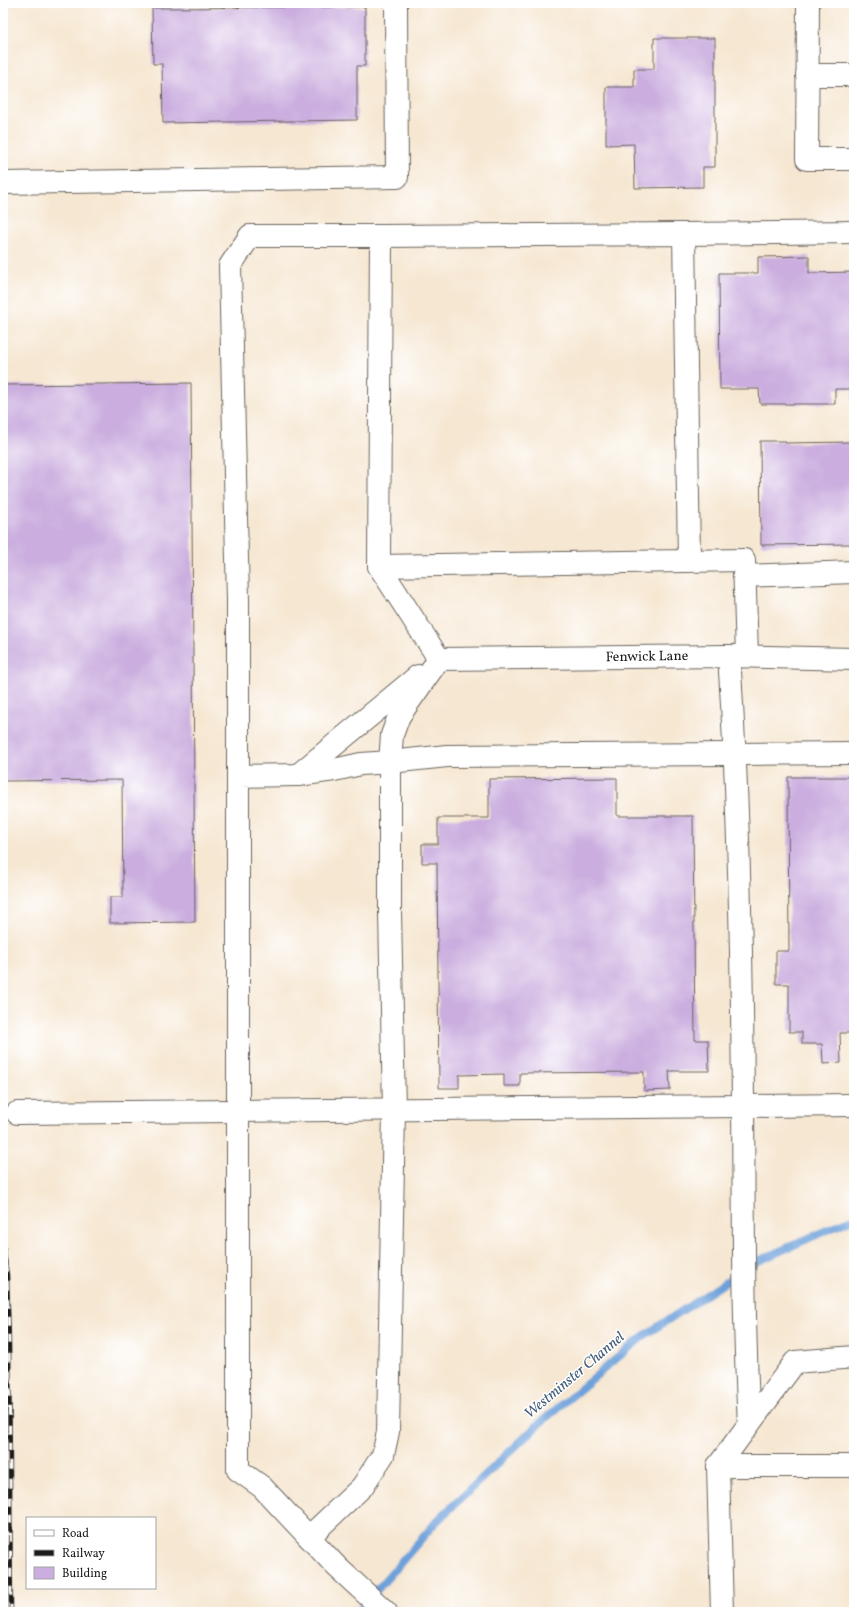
<svg xmlns="http://www.w3.org/2000/svg" width="857" height="1615" viewBox="0 0 857 1615" font-family="Vollkorn,serif">
<rect width="100%" height="100%" fill="#fff"/>
<filter id="ink" filterUnits="userSpaceOnUse"><feTurbulence type="fractalNoise" baseFrequency=".025" numOctaves="2"/><feDisplacementMap in="SourceGraphic" scale="8" xChannelSelector="R" yChannelSelector="G"/><feConvolveMatrix kernelMatrix="1 2 1 2 8 2 1 2 1" color-interpolation-filters="sRGB"/></filter>
<filter id="wash" filterUnits="userSpaceOnUse"><feTurbulence type="fractalNoise" baseFrequency=".012" numOctaves="4" result="noise"/><feDisplacementMap in="SourceGraphic" scale="16" xChannelSelector="R" yChannelSelector="G"/><feGaussianBlur stdDeviation="0.9" result="paint"/><feColorMatrix in="noise" values="0 0 0 0 0 0 0 0 0 0 0 0 0 0 0 0 0 1.4 0 .05"/><feComposite in="paint" operator="in"/></filter>
<g filter="url(#wash)">
<rect width="100%" height="100%" fill="#f6e7d2"/>
<g fill="none" stroke-linecap="round" stroke-linejoin="round">
<polyline stroke="#6ea1da" stroke-width="8" points="358,1612 436,1522 540,1423 642,1337 758,1261 854,1218"/>
</g>
<g id="blocks">
<g fill="#cbaedf">
<polygon points="365,7 365,66 357,66 357,120 163,123 162,64 153,64 152,8"/>
<polygon points="654,38 715,38 715,167 703,167 703,187 635,188 634,144 606,145 606,87 634,87 634,69 654,69"/>
<polygon points="809,256 809,273 854,272 854,544 761,545 760,441 785,441 785,443 852,442 852,389 835,389 835,404 760,404 759,389 720,389 719,273 758,273 758,257"/>
<polygon points="191,383 195,922 110,923 110,897 123,897 122,780 3,781 3,385"/>
<polygon points="788,777 854,777 854,1033 840,1033 841,1063 823,1064 822,1044 802,1044 802,1032 789,1032 789,984 776,984 776,951 789,951"/>
<polygon points="617,778 617,816 693,816 695,1040 708,1040 709,1071 669,1071 670,1090 644,1091 644,1072 520,1073 520,1086 504,1086 504,1074 459,1075 459,1088 439,1088 437,863 422,863 422,844 438,844 438,818 489,818 489,779"/>
</g>
</g>
</g>
<g filter="url(#ink)">
<use href="#blocks" fill-opacity="0" stroke="#68635c" stroke-width="1"/>
<g fill="none" stroke-linecap="round" stroke-linejoin="round">
<g stroke="#68635c" stroke-width="24">
<g id="minor">
<polyline points="808,3 807,159 854,159"/>
<polyline points="807,75 854,75"/>
<polyline points="3,183 397,177 396,3"/>
<polyline points="684,234 854,232"/>
<polyline points="689,561 684,234 381,236 379,566 744,560 747,656"/>
<polyline points="379,566 439,659"/>
<polyline points="744,576 854,572"/>
<path d="M729,656C739,805 742,955 743,1104C744,1211 743,1318 749,1424"/>
<polyline points="439,659 729,656 854,659"/>
<polyline points="298,775 418,676"/>
<polyline points="238,776 238,600 230,266 250,236 381,236"/>
<polyline points="17,1113 854,1105"/>
<polyline points="718,1466 854,1466"/>
<polyline points="309,1537 362,1487 383,1455 388,1432 394,1110 390,912 390,762 392,735 399,716 439,659"/>
<polyline points="386,1612 337,1567 262,1487 238,1470 238,776 298,775 334,770 361,764 390,762 447,756 854,753"/>
<polyline points="722,1612 718,1466 795,1362 854,1357"/>
</g>
</g>
<use href="#minor" stroke="#fff" stroke-width="22"/>
<g stroke="#1c1c1c" stroke-width="4.5">
<g id="rail">
<polyline points="3,1232 4,1250"/>
<polyline points="3,1245 7,1275 9,1341 11,1612"/>
</g>
</g>
<use href="#rail" stroke="#fff" stroke-width="3" stroke-dasharray="9" stroke-linecap="butt"/>
</g>
</g>
<g text-anchor="middle" dominant-baseline="central" stroke-width="3" stroke-linejoin="round" paint-order="stroke">
<g font-size="14" fill="#1c1c1c" stroke="#fff">
<text transform="translate(647 657) rotate(-1)">Fenwick Lane</text>
</g>
<g font-size="15" font-style="italic" fill="#455e7b" stroke="#fff">
<text transform="translate(575 1376) rotate(-40)">Westminster Channel</text>
</g>
</g>
<rect width="857" height="1615" fill="none" stroke="#fff" stroke-width="16"/>
<rect x="26" y="1517" width="130" height="72" fill="#ffffff" stroke="#a4a4a4"/>
<rect x="34" y="1530" width="20" height="6" fill="#ffffff" stroke="#a4a4a4"/>
<text x="62" y="1537" font-size="12" fill="#1c1c1c">Road</text>
<rect x="34" y="1550" width="20" height="6" fill="#1c1c1c" stroke="#a4a4a4"/>
<text x="62" y="1557" font-size="12" fill="#1c1c1c">Railway</text>
<rect x="34" y="1567" width="20" height="12" fill="#cbaedf" stroke="#a4a4a4"/>
<text x="62" y="1577" font-size="12" fill="#1c1c1c">Building</text>
</svg>
